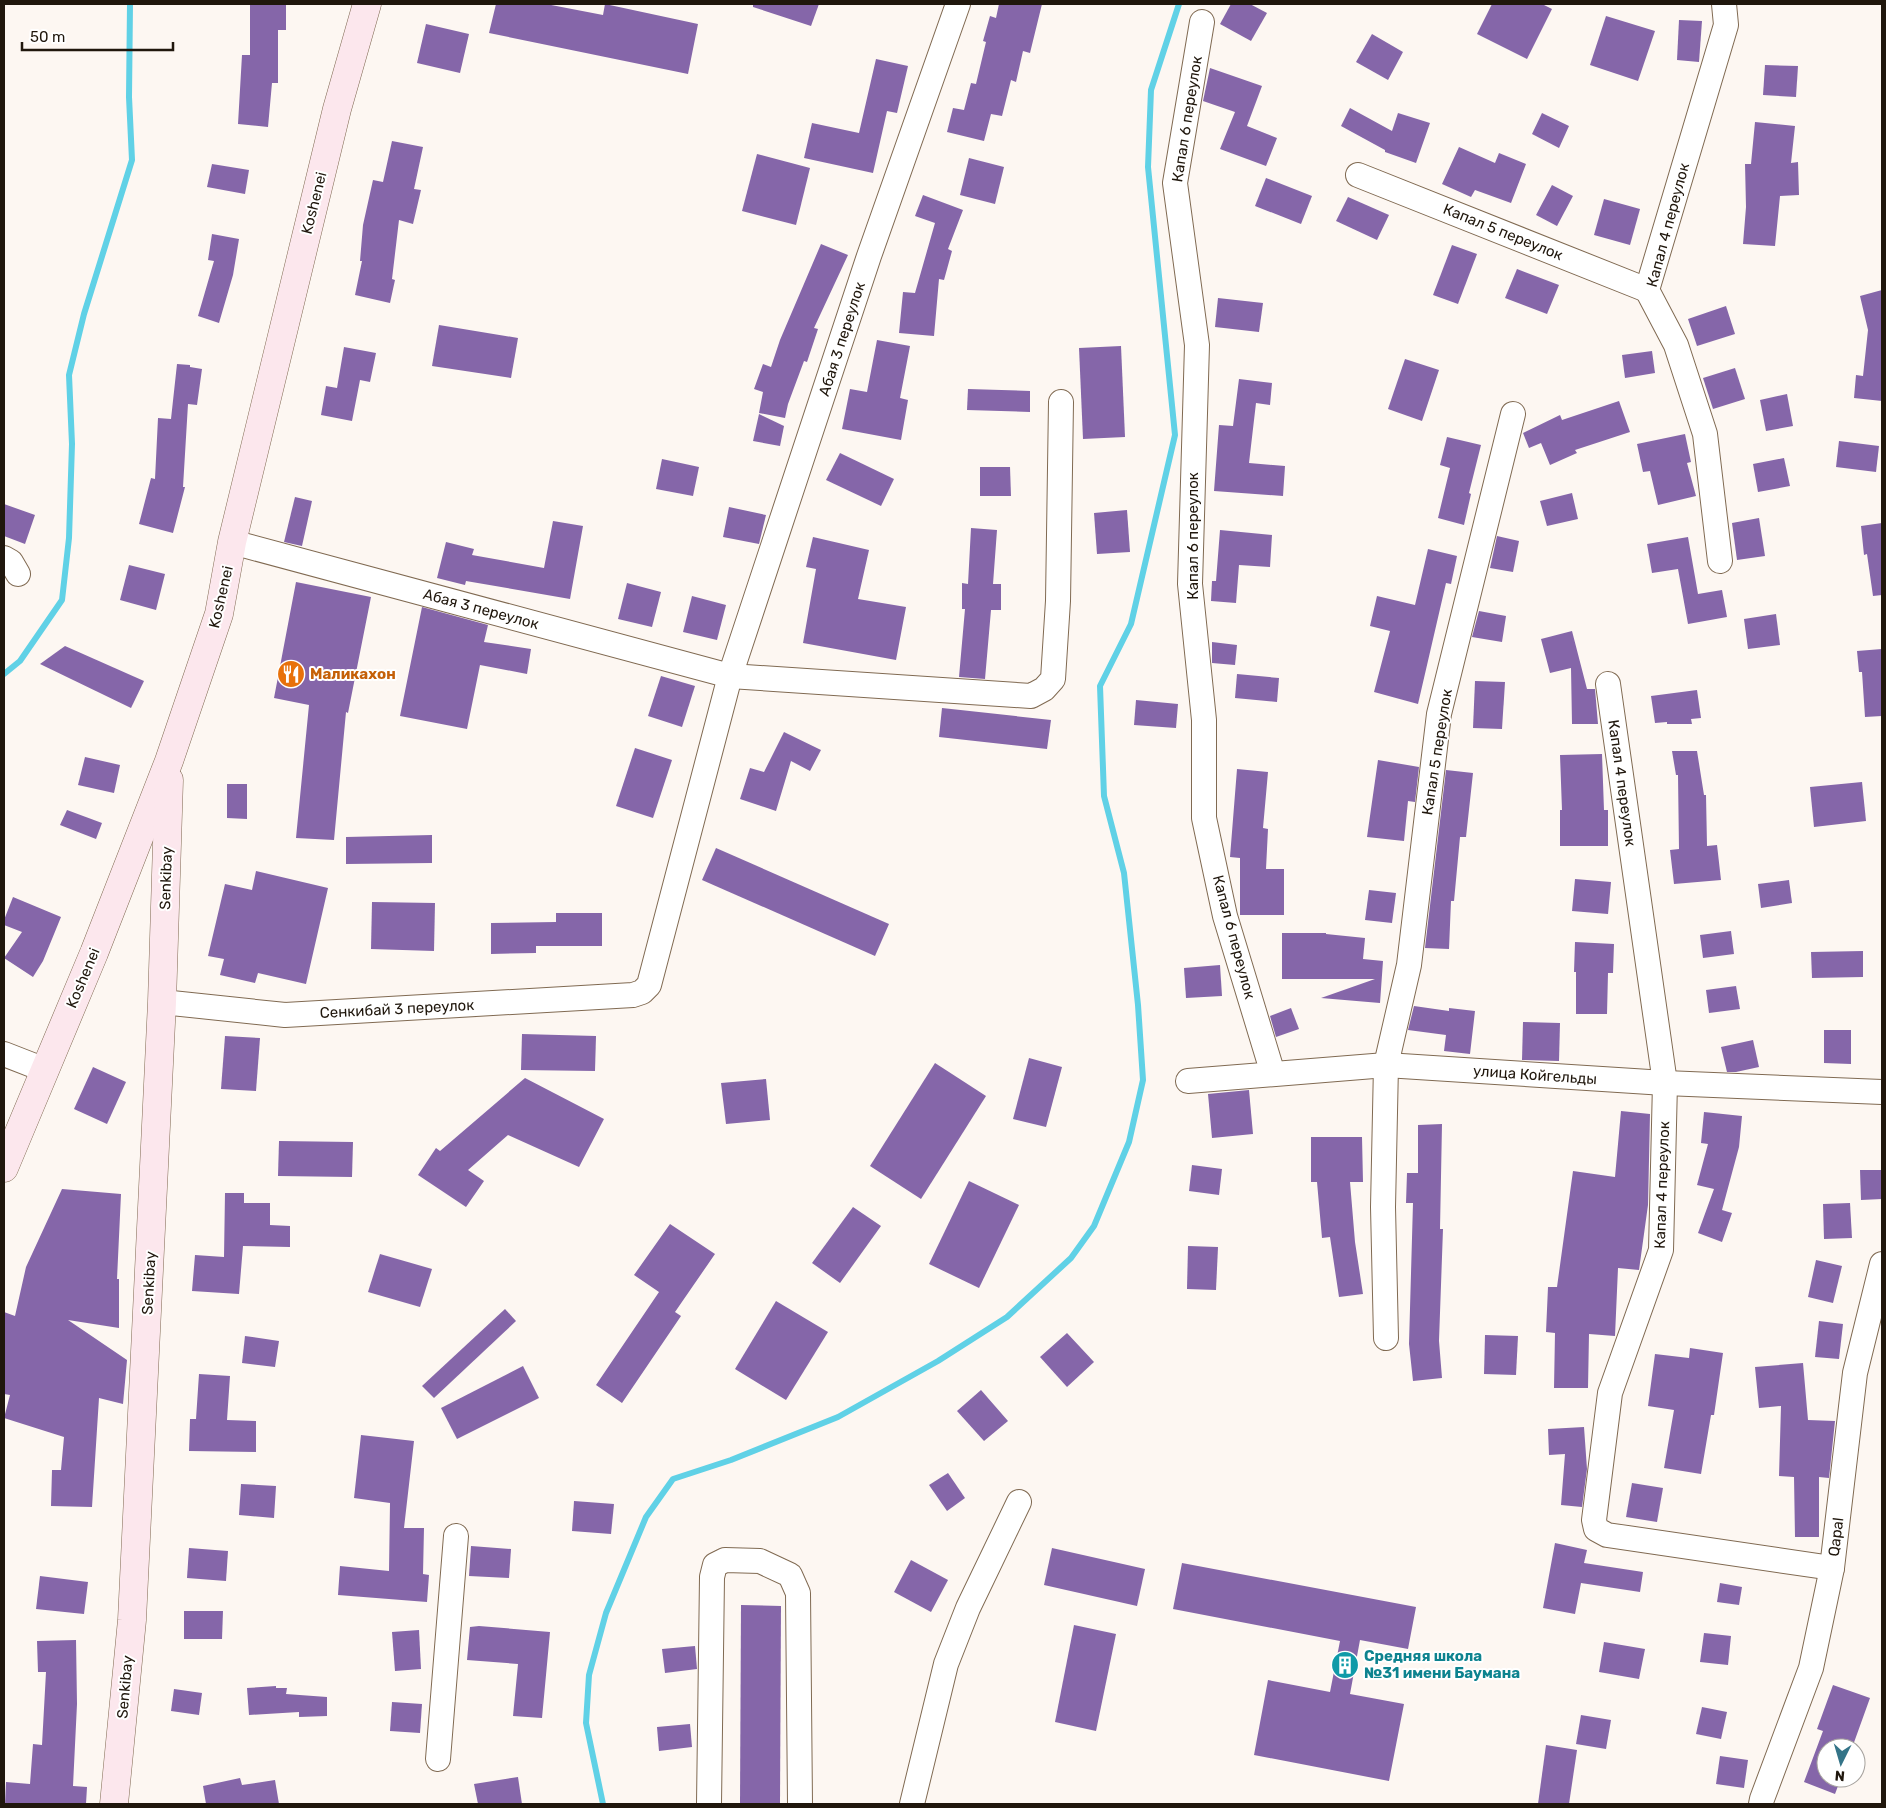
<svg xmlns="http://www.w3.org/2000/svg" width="1886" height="1808" viewBox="0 0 1886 1808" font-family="Rubik,sans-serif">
<rect width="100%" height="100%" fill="#fdf7f2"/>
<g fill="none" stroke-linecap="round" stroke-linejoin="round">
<g stroke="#60d1e6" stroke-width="6">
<polyline points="4,674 20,661 62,600 69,538 72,444 69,375 84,314 132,160 129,97 130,4"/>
<polyline points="603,1804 586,1723 589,1675 606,1613 646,1517 673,1479 731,1460 838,1417 938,1361 1007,1317 1071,1258 1094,1226 1129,1142 1143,1080 1138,1005 1124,873 1104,796 1100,686 1131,624 1175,435 1148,167 1151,90 1179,4"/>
</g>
</g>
<g fill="#8566a9">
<polygon points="250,4 286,4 286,30 278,30 278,83 272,83 268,127 238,124 242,55 250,55"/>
<polygon points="496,4 546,4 603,15 605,4 698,24 688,74 489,33"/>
<polygon points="753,4 819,4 811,26 753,7"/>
<polygon points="999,4 1042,4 1030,53 1023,51 1016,82 1011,80 1002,116 991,114 984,141 947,132 953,108 964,110 971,83 976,84 986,42 983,41 990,16 996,18"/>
<polygon points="1231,4 1250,4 1267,13 1251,41 1220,24"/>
<polygon points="1492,4 1542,4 1552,9 1527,59 1477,34"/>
<polygon points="1606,16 1655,31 1638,81 1590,65"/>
<polygon points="1679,20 1702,21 1699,62 1677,60"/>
<polygon points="426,24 469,34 460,73 417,63"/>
<polygon points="1372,34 1403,52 1388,80 1356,62"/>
<polygon points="876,59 908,66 897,113 887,111 873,173 804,158 812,123 859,133"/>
<polygon points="1765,65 1798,66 1796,97 1763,95"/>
<polygon points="1210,68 1262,86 1247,126 1277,138 1266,166 1220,149 1235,112 1203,101"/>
<polygon points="1350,108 1392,131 1398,113 1430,123 1416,163 1385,152 1385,150 1341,126"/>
<polygon points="1542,113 1569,126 1559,148 1532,134"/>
<polygon points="1755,122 1795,126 1791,163 1798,162 1799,195 1780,196 1775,246 1743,244 1746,207 1745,164 1751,164"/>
<polygon points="392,141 423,147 414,189 421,190 413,224 399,220 392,279 395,280 390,303 355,295 362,261 360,261 363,225 373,180 383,182"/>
<polygon points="1459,147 1495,163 1499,153 1526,164 1511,203 1475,190 1471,197 1442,184"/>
<polygon points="757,154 810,168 796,225 742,211"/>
<polygon points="969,158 1004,167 995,204 960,195"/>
<polygon points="212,164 249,170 245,194 207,187"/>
<polygon points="1266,178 1312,196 1301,224 1255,206"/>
<polygon points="1552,185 1573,196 1557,226 1536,215"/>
<polygon points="923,195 963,210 948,249 952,251 944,280 939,279 934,336 899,333 903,292 915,293 935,223 915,216"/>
<polygon points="1348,197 1389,215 1377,240 1336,221"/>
<polygon points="1604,199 1640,209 1630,245 1594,235"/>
<polygon points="212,234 239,239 233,275 219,323 198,316 214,261 208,260"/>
<polygon points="821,244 848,255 814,328 818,329 807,362 804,361 788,404 785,418 759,413 763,392 754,389 763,364 771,367 780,340"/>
<polygon points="1452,245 1477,254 1458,304 1433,295"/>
<polygon points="1517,269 1559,285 1547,314 1505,298"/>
<polygon points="1882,290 1882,401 1854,398 1856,375 1863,376 1868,330 1860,296"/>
<polygon points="1218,298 1263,303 1259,332 1215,327"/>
<polygon points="1726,306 1735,334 1697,346 1688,319"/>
<polygon points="439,325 518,338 511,378 432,366"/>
<polygon points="877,340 910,346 900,398 908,400 901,440 842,429 850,389 867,392"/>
<polygon points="1121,346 1125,437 1083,439 1079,348"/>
<polygon points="344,347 376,353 370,382 360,380 352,421 321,415 326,386 337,388"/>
<polygon points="1652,351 1655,373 1625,378 1622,355"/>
<polygon points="1405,359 1439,370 1422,421 1388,409"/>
<polygon points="177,364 190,365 190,367 202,369 197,405 188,404 183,487 185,487 173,533 139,524 151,478 155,479 158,418 171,419"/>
<polygon points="1735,368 1745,399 1713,409 1703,378"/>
<polygon points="1239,379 1272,383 1270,405 1256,403 1249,463 1285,466 1283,496 1214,491 1219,425 1233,426"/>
<polygon points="968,389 1030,391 1030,412 967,410"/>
<polygon points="1787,394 1793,426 1766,431 1760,400"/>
<polygon points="1619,401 1630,432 1575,450 1577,453 1550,465 1541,443 1529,448 1523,433 1560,415 1562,420"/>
<polygon points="759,414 784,426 780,446 753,441"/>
<polygon points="1685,434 1691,462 1687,463 1696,496 1658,505 1650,471 1643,472 1637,444"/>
<polygon points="1447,437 1481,445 1469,493 1471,494 1464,525 1438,518 1450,468 1440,465"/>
<polygon points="1839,441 1879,446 1876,472 1836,467"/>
<polygon points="840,453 894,479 881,506 826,480"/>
<polygon points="1784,458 1790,486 1758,492 1753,464"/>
<polygon points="662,459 699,467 693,496 656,489"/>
<polygon points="980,467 1010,467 1011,496 980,496"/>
<polygon points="1572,493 1578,519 1547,526 1540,501"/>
<polygon points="295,497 312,501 302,546 284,542"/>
<polygon points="4,504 35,515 25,544 4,536"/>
<polygon points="729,507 766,515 759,544 723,537"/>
<polygon points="1127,510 1130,552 1097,554 1094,513"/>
<polygon points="1759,518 1765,556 1737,560 1732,523"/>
<polygon points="553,521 583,526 570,599 466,581 465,585 437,578 446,542 474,549 472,555 544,568"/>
<polygon points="1882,523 1882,595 1873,596 1867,554 1864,555 1861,526"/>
<polygon points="971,528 997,530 993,584 1001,584 1001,610 991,610 985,679 959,677 965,609 962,609 962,583 968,584"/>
<polygon points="1220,530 1272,535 1270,567 1239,565 1236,603 1211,601 1212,581 1216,581"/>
<polygon points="1497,536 1519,541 1513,572 1490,568"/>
<polygon points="813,537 869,550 858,599 906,607 896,660 803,643 816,569 806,567"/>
<polygon points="1688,537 1698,594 1722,590 1727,617 1688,624 1678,569 1652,573 1647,544"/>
<polygon points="1428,549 1457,556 1451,584 1446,583 1418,704 1374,692 1390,631 1370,626 1377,596 1415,605"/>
<polygon points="129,565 165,574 156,610 120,600"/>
<polygon points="296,582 371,597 348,713 346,712 334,840 296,838 309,705 274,698"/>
<polygon points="627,583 661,592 652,627 618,619"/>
<polygon points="692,596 726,605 717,640 683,632"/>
<polygon points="422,607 488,625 484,642 531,649 527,674 480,665 467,729 400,716"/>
<polygon points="1479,611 1506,616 1502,642 1472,637"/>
<polygon points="1776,614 1780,645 1748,649 1744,619"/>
<polygon points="1572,631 1587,689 1595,689 1598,724 1572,724 1571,668 1550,673 1541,639"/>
<polygon points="1212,642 1237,645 1235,665 1212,663"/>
<polygon points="65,646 144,681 131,708 40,664"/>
<polygon points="1882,649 1882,716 1865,717 1862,672 1859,672 1857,651"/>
<polygon points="1237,674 1279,678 1277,702 1235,698"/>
<polygon points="661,676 695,686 682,727 648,716"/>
<polygon points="1475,681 1505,682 1502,729 1473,728"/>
<polygon points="1697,690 1701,718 1691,719 1692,724 1667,724 1667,722 1655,723 1651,696"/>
<polygon points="1136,700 1178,704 1176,728 1134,725"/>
<polygon points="942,708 1051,720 1047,749 939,737"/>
<polygon points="784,732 821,750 810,771 791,761 776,811 740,799 750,768 764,772"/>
<polygon points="635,748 672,760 653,818 616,806"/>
<polygon points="1672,751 1697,751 1704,795 1706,795 1707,846 1717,845 1721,880 1674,884 1670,850 1679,849 1678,775 1676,775"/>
<polygon points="1602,754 1604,810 1608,810 1608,846 1560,846 1560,810 1562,810 1560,755"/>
<polygon points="85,757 120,765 114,793 78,785"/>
<polygon points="1378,760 1419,767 1415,802 1408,801 1404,841 1367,837"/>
<polygon points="1237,769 1268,772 1263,828 1268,829 1266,869 1284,869 1284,915 1240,915 1240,858 1230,857"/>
<polygon points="1446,770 1473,773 1466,837 1460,837 1454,901 1451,901 1449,949 1425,948"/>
<polygon points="1862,782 1866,821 1814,827 1810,787"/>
<polygon points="227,784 247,784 247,819 227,818"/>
<polygon points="67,810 102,823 96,839 60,825"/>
<polygon points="432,835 432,863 346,864 346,837"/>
<polygon points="716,848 889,924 875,956 702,880"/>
<polygon points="256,871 328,888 306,984 258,973 255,983 220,975 224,959 208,956 225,884 252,890"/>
<polygon points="1575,879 1611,882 1608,914 1572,911"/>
<polygon points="1789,880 1792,903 1761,908 1758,884"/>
<polygon points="1369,890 1396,893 1392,923 1365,920"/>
<polygon points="13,897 61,917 43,961 33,977 4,958 22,932 4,925 4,920"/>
<polygon points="372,902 435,903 434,951 371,949"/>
<polygon points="556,913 602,913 602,946 536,946 536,953 491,954 491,923 556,922"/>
<polygon points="1731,931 1734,954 1703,958 1700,935"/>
<polygon points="1282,933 1326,933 1326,934 1365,938 1363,959 1383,961 1380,1003 1321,998 1375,979 1282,979"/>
<polygon points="1575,942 1614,944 1613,973 1608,973 1607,1014 1576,1014 1576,972 1574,972"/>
<polygon points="1863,951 1863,977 1812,978 1811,952"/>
<polygon points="1220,965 1222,996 1186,998 1184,968"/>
<polygon points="1736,986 1740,1009 1709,1013 1706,990"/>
<polygon points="1414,1006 1449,1011 1449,1008 1475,1011 1470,1054 1444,1051 1446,1035 1408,1030"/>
<polygon points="1291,1008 1299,1029 1276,1037 1270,1016"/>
<polygon points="1523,1022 1560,1023 1559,1061 1522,1060"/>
<polygon points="1824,1030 1851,1030 1851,1064 1824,1063"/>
<polygon points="522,1034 596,1036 595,1071 521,1070"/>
<polygon points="225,1036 260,1038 256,1091 221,1089"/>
<polygon points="1753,1040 1759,1067 1736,1072 1727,1072 1721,1047"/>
<polygon points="1029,1058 1062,1067 1046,1127 1013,1119"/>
<polygon points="935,1063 986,1096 921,1199 870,1166"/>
<polygon points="93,1067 126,1082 107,1124 74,1109"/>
<polygon points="525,1078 604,1119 579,1167 508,1135 468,1170 484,1181 466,1207 418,1175 436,1148 440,1151"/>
<polygon points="766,1079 770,1120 726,1124 721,1083"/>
<polygon points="1249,1090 1253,1134 1212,1138 1208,1094"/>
<polygon points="1621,1111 1650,1114 1648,1205 1639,1270 1618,1268 1615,1336 1589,1334 1588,1388 1554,1388 1555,1333 1546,1332 1548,1287 1557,1287 1573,1171 1615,1177"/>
<polygon points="1704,1112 1742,1116 1739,1147 1722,1210 1732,1213 1722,1242 1698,1233 1714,1189 1697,1185 1708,1144 1701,1143"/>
<polygon points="1442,1124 1440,1229 1443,1229 1439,1341 1442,1378 1413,1381 1409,1344 1413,1203 1406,1203 1407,1173 1418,1173 1418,1125"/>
<polygon points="1311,1137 1362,1137 1363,1182 1350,1182 1355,1242 1363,1294 1339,1297 1330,1237 1322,1238 1317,1182 1311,1182"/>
<polygon points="279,1141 353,1142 352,1177 278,1176"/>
<polygon points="1192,1165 1222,1169 1219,1195 1189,1191"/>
<polygon points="1860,1170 1882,1170 1882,1199 1861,1200"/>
<polygon points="969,1181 1019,1205 979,1288 929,1264"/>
<polygon points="62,1189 121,1194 117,1279 119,1279 119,1328 68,1320 127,1360 123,1404 99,1398 92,1507 51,1506 52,1470 61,1470 64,1437 4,1418 10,1395 4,1394 4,1312 15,1316 26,1267"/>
<polygon points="225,1193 244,1193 244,1203 270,1203 270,1225 290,1226 290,1247 243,1246 239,1294 192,1291 195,1255 224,1257"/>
<polygon points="1850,1203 1852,1238 1824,1239 1823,1204"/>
<polygon points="853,1207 881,1226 840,1283 812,1263"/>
<polygon points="670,1224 715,1254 675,1312 681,1316 622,1403 596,1385 659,1292 634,1275"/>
<polygon points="1188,1246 1218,1247 1216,1290 1187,1289"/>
<polygon points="380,1254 432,1269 420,1307 368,1292"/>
<polygon points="1816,1260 1842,1266 1833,1303 1808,1297"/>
<polygon points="776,1301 828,1332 786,1400 735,1369"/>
<polygon points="505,1309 516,1321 434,1398 422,1386"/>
<polygon points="1819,1321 1843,1324 1839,1359 1815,1357"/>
<polygon points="1067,1333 1094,1362 1067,1387 1040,1357"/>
<polygon points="1485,1335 1518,1336 1516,1375 1484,1374"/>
<polygon points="245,1336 279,1341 275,1367 242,1363"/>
<polygon points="1690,1348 1723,1353 1714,1415 1711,1415 1701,1474 1664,1468 1674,1410 1648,1406 1655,1354 1689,1358"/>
<polygon points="1803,1363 1808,1420 1835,1421 1829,1478 1819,1477 1819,1537 1795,1537 1794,1477 1779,1476 1781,1406 1759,1408 1755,1367"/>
<polygon points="523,1366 539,1398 457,1439 441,1408"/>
<polygon points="199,1374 230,1376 227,1420 256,1421 256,1452 189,1451 190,1419 196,1419"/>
<polygon points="981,1390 1008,1421 984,1441 957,1411"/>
<polygon points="1584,1427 1587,1469 1582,1507 1561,1505 1565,1454 1549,1455 1548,1429"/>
<polygon points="361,1435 414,1441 404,1528 424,1528 423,1574 429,1575 427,1602 338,1595 340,1566 389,1571 390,1503 354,1498"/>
<polygon points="948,1473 965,1498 947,1511 929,1485"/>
<polygon points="1632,1483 1663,1488 1657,1522 1626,1517"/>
<polygon points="241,1484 276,1486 274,1518 239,1515"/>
<polygon points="574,1501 614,1504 611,1534 572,1531"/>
<polygon points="1555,1543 1587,1550 1584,1563 1643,1572 1640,1592 1581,1583 1575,1614 1543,1608"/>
<polygon points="471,1546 511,1549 509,1578 469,1576"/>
<polygon points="189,1548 228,1551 226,1581 187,1578"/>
<polygon points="1052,1548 1145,1569 1137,1606 1044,1585"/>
<polygon points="911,1560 948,1580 931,1612 894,1592"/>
<polygon points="1182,1563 1416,1607 1408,1649 1360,1640 1350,1694 1404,1704 1389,1781 1254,1755 1268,1680 1330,1692 1340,1641 1173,1609"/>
<polygon points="40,1576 88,1582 84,1614 36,1609"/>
<polygon points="1720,1583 1742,1587 1739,1605 1717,1602"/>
<polygon points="741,1605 781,1606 780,1804 740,1804"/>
<polygon points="184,1611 223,1611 222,1639 184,1639"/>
<polygon points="1074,1625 1116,1634 1096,1731 1055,1722"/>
<polygon points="479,1626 550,1632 542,1718 513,1716 518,1664 467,1660 470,1627"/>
<polygon points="419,1630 421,1669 395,1671 392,1632"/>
<polygon points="1704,1633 1731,1636 1728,1665 1700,1662"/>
<polygon points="76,1640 77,1704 73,1786 87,1787 86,1804 5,1804 6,1782 30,1784 33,1744 42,1745 46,1672 38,1672 37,1641"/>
<polygon points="1604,1642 1645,1649 1639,1679 1599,1672"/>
<polygon points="695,1646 697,1669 665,1673 662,1649"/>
<polygon points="1833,1685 1870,1698 1852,1748 1826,1748 1826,1778 1841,1778 1835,1794 1804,1782 1823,1731 1817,1729"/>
<polygon points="276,1686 276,1688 287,1688 286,1694 327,1697 327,1716 299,1717 299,1712 249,1715 247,1688"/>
<polygon points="174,1689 202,1693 199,1715 171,1711"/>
<polygon points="392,1702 422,1704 420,1733 390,1731"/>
<polygon points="1702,1707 1727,1712 1721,1739 1696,1734"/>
<polygon points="1581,1715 1611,1720 1606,1749 1576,1744"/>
<polygon points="690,1724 692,1747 659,1751 657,1727"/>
<polygon points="1546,1745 1577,1750 1569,1804 1538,1804"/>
<polygon points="1720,1756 1748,1760 1744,1788 1716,1784"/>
<polygon points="518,1777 522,1804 478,1804 474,1784"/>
<polygon points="240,1778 242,1785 275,1780 279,1804 206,1804 203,1786"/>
</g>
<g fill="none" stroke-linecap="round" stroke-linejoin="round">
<g stroke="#806a52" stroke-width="26">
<g id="street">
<polyline points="1202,22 1175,183 1197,345 1190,584 1204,720 1204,818 1225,916 1273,1074"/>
<polyline points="1358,175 1647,290"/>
<polyline points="232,542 730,676 1031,696 1044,689 1053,679 1058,601 1061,402"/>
<polyline points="4,558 11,562 18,574"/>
<polyline points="1720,561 1705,434 1676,345 1647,290 1726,25 1724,4"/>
<polyline points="1608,684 1665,1083 1661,1250 1610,1393 1594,1520 1596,1529 1607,1535 1832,1568"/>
<polyline points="162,1002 285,1015 633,995 642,992 649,985 730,676 869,256 958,4"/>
<polyline points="4,1054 45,1070"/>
<polyline points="1188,1081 1386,1065 1665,1083 1882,1092"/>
<polyline points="1386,1338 1383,1207 1386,1065 1409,965 1439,714 1513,414"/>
<polyline points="438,1759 456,1536"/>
<polyline points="709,1804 712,1577 715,1565 725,1560 760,1561 790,1575 798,1593 800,1804"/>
<polyline points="912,1804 946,1664 968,1608 1019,1502"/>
<polyline points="1761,1804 1762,1799 1811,1668 1832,1568 1855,1373 1882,1264"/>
</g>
</g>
<g stroke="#806a52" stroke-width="29">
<g id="secondary">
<polyline points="4,1168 94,953 169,761 219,614 232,542 337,109 367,4"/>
<polyline points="114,1804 132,1620 162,1002 169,780"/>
</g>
</g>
<use href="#street" stroke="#fff" stroke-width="24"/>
<use href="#secondary" stroke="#fce7ed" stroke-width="28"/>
</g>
<defs>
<g id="restaurant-disc" transform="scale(1.4375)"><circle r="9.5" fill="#e8710a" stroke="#fff"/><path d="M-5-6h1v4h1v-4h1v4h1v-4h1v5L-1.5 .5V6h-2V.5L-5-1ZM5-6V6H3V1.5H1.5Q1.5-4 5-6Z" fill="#fff"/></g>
<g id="building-disc" transform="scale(1.4375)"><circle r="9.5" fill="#0f9aa8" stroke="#fff"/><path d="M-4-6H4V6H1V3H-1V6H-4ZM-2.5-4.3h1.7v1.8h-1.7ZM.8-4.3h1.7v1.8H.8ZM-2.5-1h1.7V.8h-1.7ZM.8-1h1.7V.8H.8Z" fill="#fff"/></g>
</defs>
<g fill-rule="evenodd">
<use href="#restaurant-disc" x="291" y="674"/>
<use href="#building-disc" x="1345" y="1665"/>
</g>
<g text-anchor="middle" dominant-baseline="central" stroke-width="4" stroke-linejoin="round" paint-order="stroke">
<g font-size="15" fill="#20170d" stroke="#fff">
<text transform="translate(1187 119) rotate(-81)">Капал 6 переулок</text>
<text transform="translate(314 203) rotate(-76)">Koshenei</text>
<text transform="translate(1668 225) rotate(-75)">Капал 4 переулок</text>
<text transform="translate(1503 232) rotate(22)">Капал 5 переулок</text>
<text transform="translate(842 339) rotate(-72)">Абая 3 переулок</text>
<text transform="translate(1193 536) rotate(-90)">Капал 6 переулок</text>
<text transform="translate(221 597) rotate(-77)">Koshenei</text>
<text transform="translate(481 609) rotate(15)">Абая 3 переулок</text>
<text transform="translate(1437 752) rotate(-81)">Капал 5 переулок</text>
<text transform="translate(1622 783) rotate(82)">Капал 4 переулок</text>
<text transform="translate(166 878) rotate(-88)">Senkibay</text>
<text transform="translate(1234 937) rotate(75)">Капал 6 переулок</text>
<text transform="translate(83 978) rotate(-67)">Koshenei</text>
<text transform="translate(397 1009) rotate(-3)">Сенкибай 3 переулок</text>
<text transform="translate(1535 1075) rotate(4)">улица Койгельды</text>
<text transform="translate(1662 1185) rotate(-88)">Капал 4 переулок</text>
<text transform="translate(149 1283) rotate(-87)">Senkibay</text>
<text transform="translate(1836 1537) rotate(-83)">Qapal</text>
<text transform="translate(125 1687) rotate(-85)">Senkibay</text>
</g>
<g font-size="15" font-weight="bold" fill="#c56008" stroke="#fff" text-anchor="start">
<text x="310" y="674">Маликахон</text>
</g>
<g font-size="15" font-weight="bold" fill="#0d838f" stroke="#fff" text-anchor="start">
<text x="1364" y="1656">Средняя школа<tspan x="1364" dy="17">№31 имени Баумана</tspan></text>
</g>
</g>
<rect width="1886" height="1808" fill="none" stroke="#20170d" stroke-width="10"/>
<g transform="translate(1841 1763) rotate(185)"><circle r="24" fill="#ffffff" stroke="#a6a29e"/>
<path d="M0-4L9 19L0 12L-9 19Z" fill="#347488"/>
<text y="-8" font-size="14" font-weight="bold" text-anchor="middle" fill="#20170d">N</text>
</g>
<path d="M22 42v8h151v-8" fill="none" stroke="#20170d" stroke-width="2.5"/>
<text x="30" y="42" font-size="15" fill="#20170d" stroke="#ffffff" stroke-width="4" paint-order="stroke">50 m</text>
</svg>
